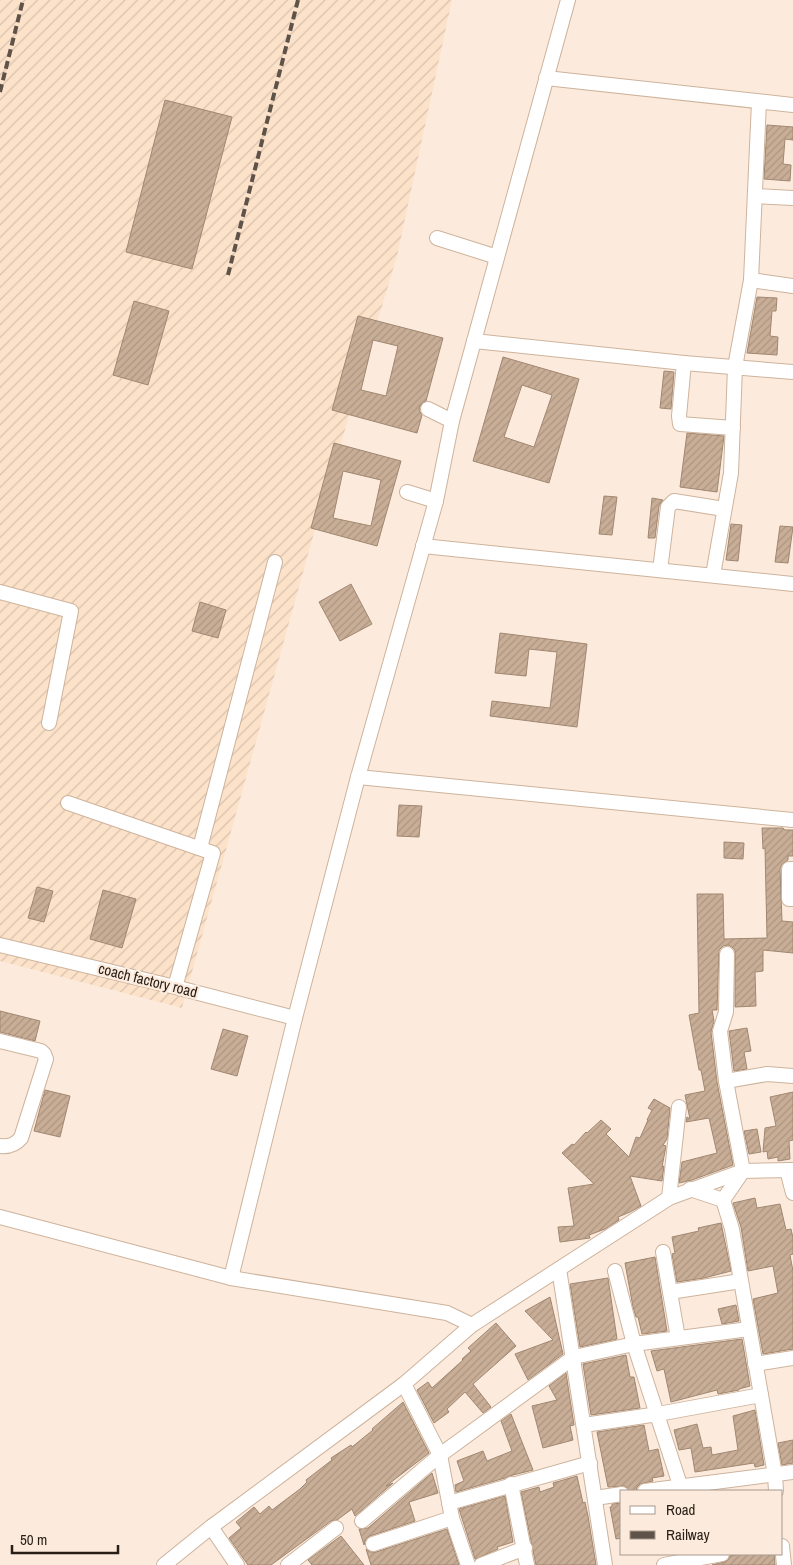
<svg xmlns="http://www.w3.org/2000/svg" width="793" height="1565" viewBox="0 0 793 1565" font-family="'Archivo Narrow',sans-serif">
<defs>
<pattern id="industrial-furrows" width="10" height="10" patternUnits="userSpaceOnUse" patternTransform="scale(1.25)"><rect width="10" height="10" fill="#fde2ca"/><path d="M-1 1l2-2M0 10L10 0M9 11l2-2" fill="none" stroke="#d9c1ad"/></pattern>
<pattern id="building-hatch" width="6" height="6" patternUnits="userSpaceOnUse" patternTransform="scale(1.25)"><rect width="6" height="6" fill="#c9ae97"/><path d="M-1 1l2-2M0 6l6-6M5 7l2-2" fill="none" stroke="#ad9581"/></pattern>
</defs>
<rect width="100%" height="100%" fill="#fcebdd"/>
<polygon fill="url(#industrial-furrows)" points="0,0 452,0 397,256 312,540 182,1008 0,961"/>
<g fill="url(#building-hatch)" stroke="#a08771" fill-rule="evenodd">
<polygon points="165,100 232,117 192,269 126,252"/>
<polygon points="767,125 793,127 793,140 785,139 783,164 791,165 790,181 764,179"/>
<polygon points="757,297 777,298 776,311 772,311 770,336 778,337 777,355 747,353"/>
<polygon points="134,301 169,311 148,385 113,375"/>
<path d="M358,316L443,338L426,401L420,406L419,410L422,415L417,433L332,410ZM373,340L398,346L386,396L361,390Z"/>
<path d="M503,357L579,379L549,483L473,461ZM522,385L552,395L534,447L504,437Z"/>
<polygon points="664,371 674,372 671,409 660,408"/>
<polygon points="687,433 724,436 717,492 680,487"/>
<path d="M334,443L401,461L377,546L311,528ZM343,471L381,480L371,526L333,518Z"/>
<polygon points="604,496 617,497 612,535 599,534"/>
<polygon points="652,498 663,500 659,506 655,538 648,538"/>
<polygon points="731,524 742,525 738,561 726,560"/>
<polygon points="780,526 793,527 788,563 775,562"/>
<polygon points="351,584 372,624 340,641 319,602"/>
<polygon points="200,602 226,610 218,638 192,631"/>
<polygon points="500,633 587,644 577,727 490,716 492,701 550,708 557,652 529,649 526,676 495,673"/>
<polygon points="399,805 422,806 419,837 397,836"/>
<polygon points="762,828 783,828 785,830 793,830 793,856 788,856 788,860 782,864 780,869 782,921 793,922 793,953 763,950 763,971 755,972 756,1006 735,1007 735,950 732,947 728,945 723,946 719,950 717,1010 712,1010 714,1021 711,1032 717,1082 733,1165 692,1180 679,1183 682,1162 717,1153 709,1118 686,1122 687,1117 690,1119 685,1095 705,1091 701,1070 699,1070 689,1015 699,1013 697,894 723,894 724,939 767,938 765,848 763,849"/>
<polygon points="724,842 744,843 743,859 724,858"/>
<polygon points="37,887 53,891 44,922 28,918"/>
<polygon points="103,890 136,899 122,948 90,939"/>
<polygon points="0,1011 40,1021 35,1041 0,1032"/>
<polygon points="747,1028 751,1051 744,1052 747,1069 734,1071 729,1031"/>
<polygon points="223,1029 248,1036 237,1076 211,1069"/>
<polygon points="45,1090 70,1096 60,1137 34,1131"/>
<polygon points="793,1092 793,1140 789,1141 790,1159 778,1161 778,1157 768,1159 767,1151 763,1152 765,1128 776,1126 770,1097"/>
<polygon points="654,1099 670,1108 667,1139 663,1145 666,1146 662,1167 664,1166 662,1181 630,1176 641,1206 630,1212 618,1217 619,1220 605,1229 589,1235 590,1238 560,1242 558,1227 574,1226 568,1188 594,1184 562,1153 572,1144 574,1145 586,1132 587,1133 601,1120 611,1129 606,1134 629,1157 636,1137 640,1138 648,1120 647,1120 652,1110 648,1108"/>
<polygon points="757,1129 761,1152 749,1154 744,1131"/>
<polygon points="755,1198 757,1208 780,1204 786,1230 791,1229 793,1238 793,1254 790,1255 793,1271 793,1349 763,1354 753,1299 778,1293 773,1266 748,1271 741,1227 733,1203"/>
<polygon points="721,1223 731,1271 704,1278 677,1282 672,1254 675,1253 672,1237 699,1231 698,1228"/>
<polygon points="655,1257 667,1331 642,1334 638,1317 636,1317 633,1307 625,1263"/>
<polygon points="608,1278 617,1339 580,1347 570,1284"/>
<polygon points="550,1297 563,1354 528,1380 515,1354 553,1340 525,1311"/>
<polygon points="736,1305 739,1321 722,1324 718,1309"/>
<polygon points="496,1323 516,1346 473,1384 491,1407 483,1413 465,1392 447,1409 449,1412 434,1423 417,1390 428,1382 432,1388 463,1360 462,1359 471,1351 468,1348"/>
<polygon points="742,1339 750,1386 739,1389 739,1390 718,1394 717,1390 671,1402 664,1369 657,1371 651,1351"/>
<polygon points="626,1355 630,1377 634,1377 640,1408 591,1415 583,1364"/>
<polygon points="566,1373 574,1425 570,1426 573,1440 543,1448 532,1406 557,1400 549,1386"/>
<polygon points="403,1402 429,1453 386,1486 393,1483 355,1516 352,1509 337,1520 331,1521 271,1565 248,1565 229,1538 241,1528 236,1522 254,1507 260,1514 269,1506 272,1510 300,1489 307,1482 306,1480 332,1460 331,1458 351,1445 352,1447 373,1430 372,1429"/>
<polygon points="755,1410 764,1465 755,1467 754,1463 695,1472 691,1448 679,1450 674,1430 697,1424 703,1448 711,1447 712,1455 738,1450 733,1416"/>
<polygon points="511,1414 533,1470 509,1476 505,1478 456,1492 455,1485 464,1481 457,1461 483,1451 487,1461 512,1451 501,1421"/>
<polygon points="644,1425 649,1451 658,1449 664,1476 652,1478 653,1481 640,1484 637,1487 636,1491 630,1491 625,1486 608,1487 597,1432"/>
<polygon points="793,1440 793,1463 782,1465 778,1443"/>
<polygon points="432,1473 438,1493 409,1502 415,1521 370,1536 366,1539 364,1545 359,1529 368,1528"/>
<polygon points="577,1476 583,1503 585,1502 588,1516 596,1565 536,1565 521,1492 539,1487 540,1492 554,1487 553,1483"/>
<polygon points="505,1496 513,1542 497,1547 498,1549 475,1559 459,1509"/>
<polygon points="622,1503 622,1538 616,1539 610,1507 612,1507 612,1504"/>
<polygon points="447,1529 459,1565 371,1565 366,1549 371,1552 376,1552"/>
<polygon points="341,1536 364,1565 312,1565 308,1560"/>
<polygon points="740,1554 774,1554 775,1565 712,1565 724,1562 728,1560 730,1556"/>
</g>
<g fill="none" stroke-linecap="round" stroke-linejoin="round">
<g stroke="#ceb39c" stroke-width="16">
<g id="minor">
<polyline points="546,78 793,105"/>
<polyline points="755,196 793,198"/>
<polyline points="437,238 497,257"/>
<polyline points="751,280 793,286"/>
<polyline points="474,341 684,363 793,372"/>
<polyline points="684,363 679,416 680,424 733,428"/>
<polyline points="428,409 452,421"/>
<polyline points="407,492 436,501"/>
<polyline points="423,546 793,584"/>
<polyline points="660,570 668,507 674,501 724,509"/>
<polyline points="713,575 731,473 735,367 751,280 759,102"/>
<polyline points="0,592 71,611 49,723"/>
<polyline points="358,777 793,820"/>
<polyline points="68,803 213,853 175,987"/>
<polyline points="200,848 275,562"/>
<polyline points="793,869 789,869 789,899 793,899"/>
<polyline points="0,945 175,987 295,1018"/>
<path d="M0,1041L41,1051L44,1054L46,1059L21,1138C15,1145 9,1147 0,1146"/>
<polyline points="726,1081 767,1074 793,1076"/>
<polyline points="787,1170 793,1193"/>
<polyline points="690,1189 723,1200"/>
<polyline points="669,1198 679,1107"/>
<polyline points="723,1200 732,1229 775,1475 776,1491"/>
<polyline points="723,1200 743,1171 726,1081 720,1031 726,1012 727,954"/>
<polyline points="0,1217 231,1278 447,1313 472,1325"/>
<polyline points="663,1252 678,1338"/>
<polyline points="559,1269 605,1565"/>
<polyline points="615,1271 634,1344 682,1491"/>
<polyline points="231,1278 295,1018 358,777 436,501 452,421 568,0"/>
<polyline points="670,1292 741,1281"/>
<polyline points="755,1364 793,1358"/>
<polyline points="404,1384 440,1455 452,1518 468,1565"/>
<polyline points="584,1425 658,1414 761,1395"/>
<polyline points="511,1484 527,1565"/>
<polyline points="645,1491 793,1472"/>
<polyline points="595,1498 622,1494"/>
<polyline points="449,1503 590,1463"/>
<polyline points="362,1521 440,1455 574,1357 634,1344 749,1329"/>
<polyline points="211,1527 237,1565"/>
<polyline points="373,1544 452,1518"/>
<polyline points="782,1546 784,1565"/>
<polyline points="164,1565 211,1527 404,1384 472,1325 669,1198 743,1171 793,1170"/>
<polyline points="288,1565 336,1528"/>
<polyline points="481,1565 525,1548"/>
<polyline points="664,1565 722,1554"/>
</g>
</g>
<use href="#minor" stroke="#fff" stroke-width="14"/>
<g stroke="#5f5349" stroke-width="4" stroke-dasharray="8 4" stroke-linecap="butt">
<polyline points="0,92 23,0"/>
<polyline points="228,275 298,0"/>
</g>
</g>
<g text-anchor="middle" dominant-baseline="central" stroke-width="4.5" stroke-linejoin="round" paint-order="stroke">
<g font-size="15" fill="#281e15" stroke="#fcebdd">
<text transform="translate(148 980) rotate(14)">coach factory road</text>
</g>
</g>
<rect x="620" y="1490" width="162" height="65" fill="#fcebdd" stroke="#a7998d"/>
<rect x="630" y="1506" width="25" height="8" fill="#ffffff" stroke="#a7998d"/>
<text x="666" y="1515" font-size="15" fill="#281e15">Road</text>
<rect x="630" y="1531" width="25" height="8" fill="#5f5349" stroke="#a7998d"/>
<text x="666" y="1540" font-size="15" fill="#281e15">Railway</text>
<path d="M12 1545v8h106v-8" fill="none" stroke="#281e15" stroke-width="2.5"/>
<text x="20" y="1545" font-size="15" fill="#281e15" stroke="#fcebdd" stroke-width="4" paint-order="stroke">50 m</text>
</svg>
